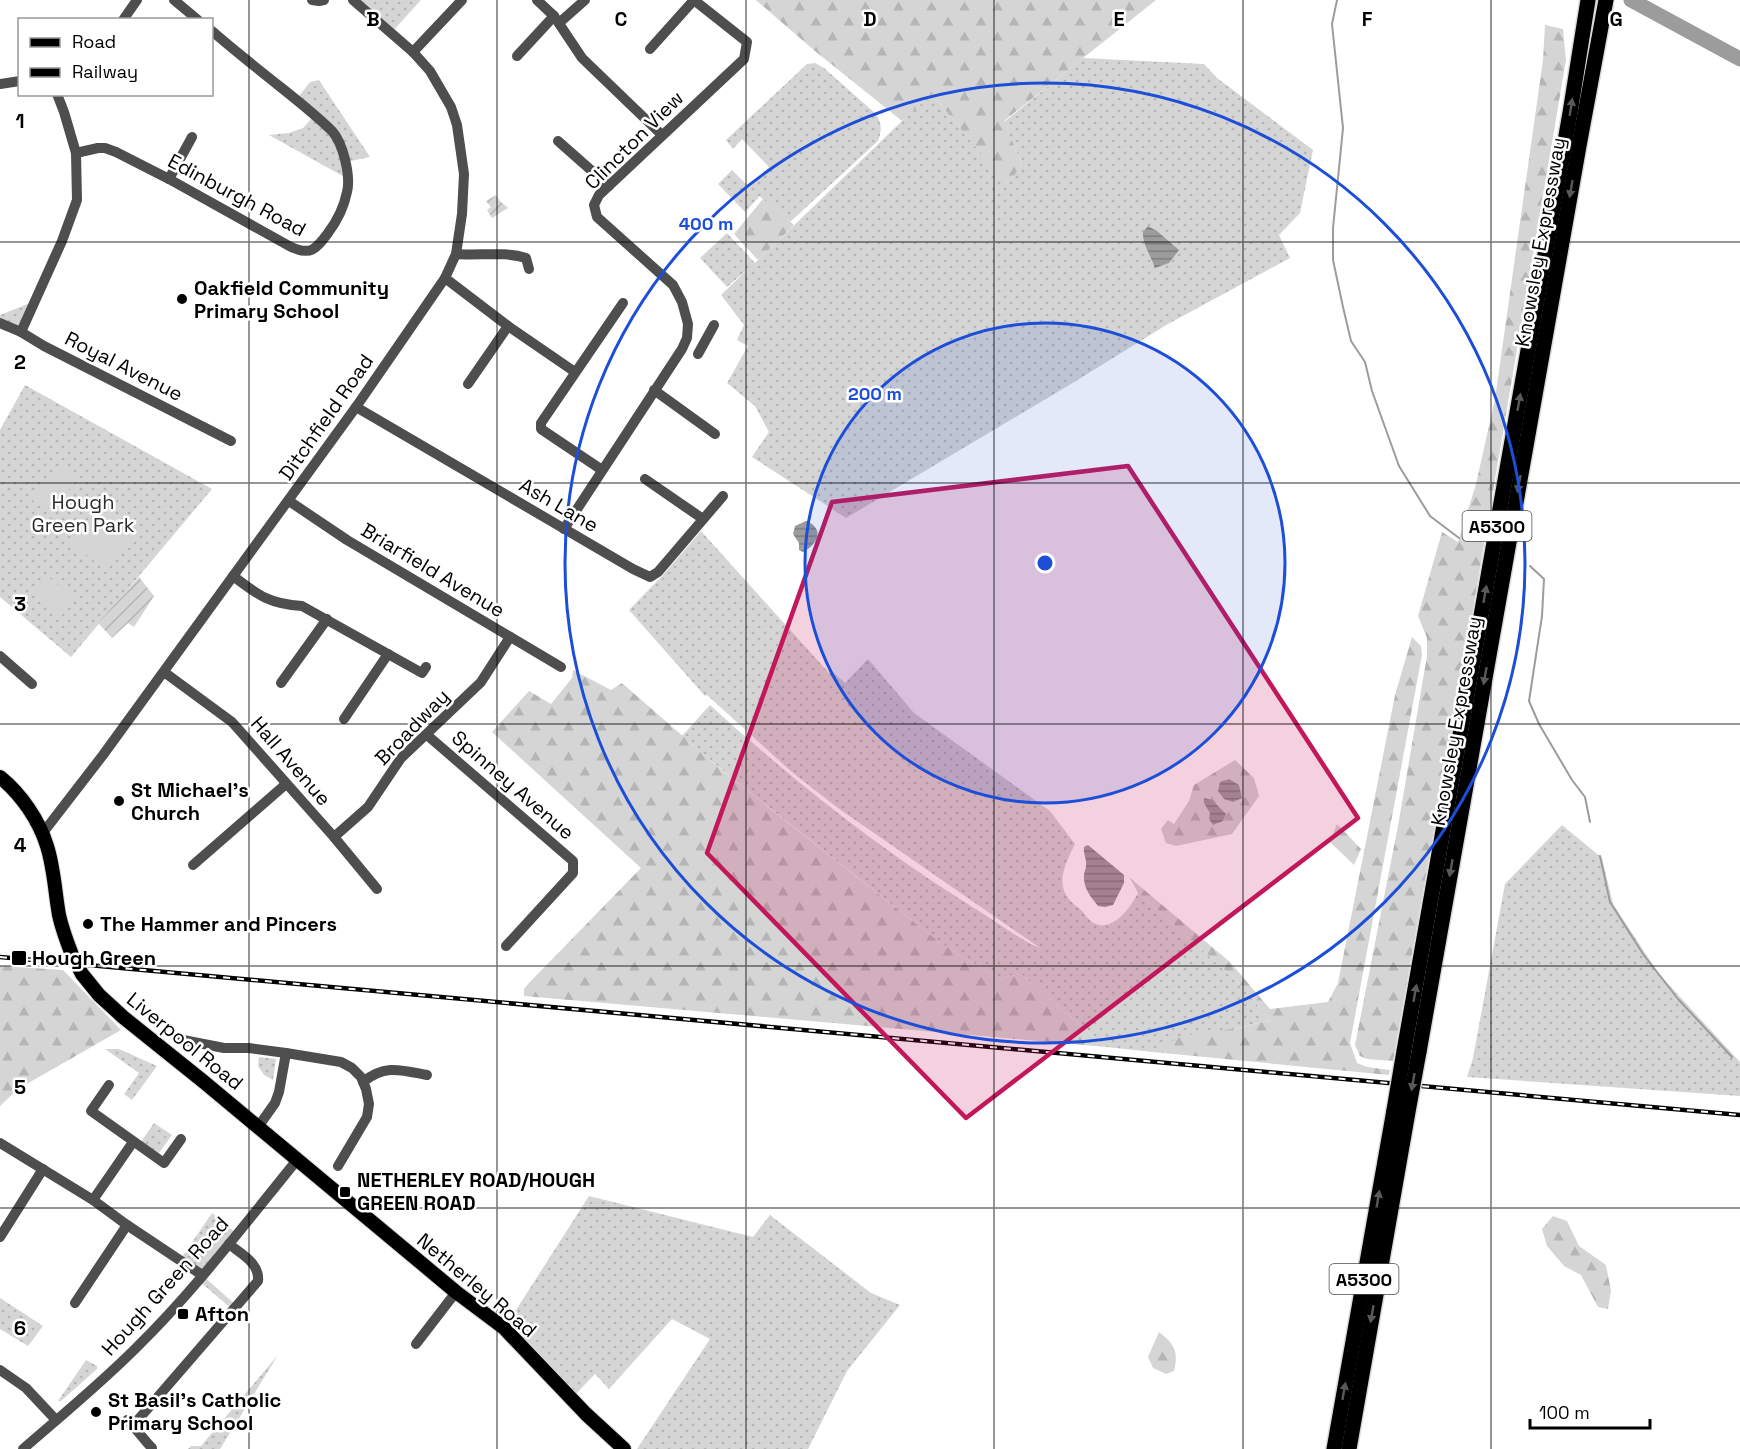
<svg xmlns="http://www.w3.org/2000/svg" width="1740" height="1449" viewBox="0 0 1740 1449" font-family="'Space Grotesk',sans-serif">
<defs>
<pattern id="grass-dots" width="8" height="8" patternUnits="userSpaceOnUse" patternTransform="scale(1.5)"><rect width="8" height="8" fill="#d5d5d5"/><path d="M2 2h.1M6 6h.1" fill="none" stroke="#b5b5b5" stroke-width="1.8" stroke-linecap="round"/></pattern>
<pattern id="forest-firs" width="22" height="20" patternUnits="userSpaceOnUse" patternTransform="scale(1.5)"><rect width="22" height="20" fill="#d5d5d5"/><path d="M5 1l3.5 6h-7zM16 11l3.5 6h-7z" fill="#b5b5b5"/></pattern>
<pattern id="garden-furrows" width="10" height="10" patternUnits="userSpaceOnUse" patternTransform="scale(1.5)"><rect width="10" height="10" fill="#d5d5d5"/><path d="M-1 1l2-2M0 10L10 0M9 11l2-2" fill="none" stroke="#b5b5b5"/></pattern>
<pattern id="water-rules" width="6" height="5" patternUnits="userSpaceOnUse" patternTransform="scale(1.5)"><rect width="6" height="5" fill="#9c9c9c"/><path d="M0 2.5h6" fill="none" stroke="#7d7d7d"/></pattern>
</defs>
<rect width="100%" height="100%" fill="#fff"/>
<g fill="url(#grass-dots)">
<polygon points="353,0 421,0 391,33"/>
<polygon points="1083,58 1204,64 1217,78 1313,150 1300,213 1279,235 1290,258 1168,324 1071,384 846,518 752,457 769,432 755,406 727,383 748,346 737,340 744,325 721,295 748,269 727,287 700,258 727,233 755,263 902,121 932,94 1007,184 1022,165 1004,122"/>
<path d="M815,63L824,68L876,114C882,124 882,130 878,141L790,222L758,195L759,197L745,212L718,184L732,170L749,187L769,167L742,139L733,149L726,140L807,64Z"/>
<polygon points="319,80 370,157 346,162 348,179 269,135 289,133 303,128 314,116 296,100 310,82"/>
<polygon points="35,301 21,332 0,323 0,315"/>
<polygon points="25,385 212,489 71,657 0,597 0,430"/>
<path d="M701,531L829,673L833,672L845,683L868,659L914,713L1050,811L1075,844C1069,856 1060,873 1063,887C1065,897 1072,903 1080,909C1084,913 1088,919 1092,922C1111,935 1131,907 1138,893L1236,980L1270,1020L1154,1049L1153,1052L1106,1047L1021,974L1009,976L1000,979L942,944L728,775L682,736L710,705C792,780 879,849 974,908C994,920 1020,940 1040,948L838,808L793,773L707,695L705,696L629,610L663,575Z"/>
<polygon points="1562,825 1602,858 1613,904 1659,974 1740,1062 1740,1096 1467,1077 1473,1058 1505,884"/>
<polygon points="105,1049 119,1049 157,1066 132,1100 124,1094 139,1073"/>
<polygon points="259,1057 276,1059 273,1080 264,1075 258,1066"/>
<polygon points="154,1123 172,1135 159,1153 141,1142"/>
<polygon points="589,1196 753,1237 770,1215 871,1293 900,1305 847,1371 808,1449 637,1449 710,1339 672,1319 609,1389 595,1374 574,1396 507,1324"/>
<polygon points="212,1213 237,1234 202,1275 237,1306 233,1310 198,1280 202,1275 180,1260"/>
<polygon points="0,1298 43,1326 28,1346 0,1329"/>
<polygon points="278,1355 220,1449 188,1449 191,1446 201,1446"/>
<polygon points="86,1360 97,1366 97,1369 61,1401 58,1401"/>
</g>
<g fill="url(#forest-firs)">
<polygon points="756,0 1156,0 1004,121 1022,165 1007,185 932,94 902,121 815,51"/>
<polygon points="1545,25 1563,29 1566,60 1470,627 1393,1061 1367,1059 1360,1056 1355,1045 1398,826 1427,656 1427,638 1418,616 1442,532 1458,542 1476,484 1495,399 1543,60"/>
<polygon points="763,199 794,225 758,260 734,234"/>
<polygon points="1412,637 1421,646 1422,655 1350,1043 1357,1063 1367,1067 1390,1070 1389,1075 1153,1052 1154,1049 1183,1036 1239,1028 1270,1020 1236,980 1138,893 1130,878 1230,962 1270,1009 1328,1002 1338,983 1395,695"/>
<polygon points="573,670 611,690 622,683 725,773 867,885 942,944 1000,979 1009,976 1021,974 1106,1047 524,996 524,989 528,984 641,868 492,732 529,691 551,704 572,678"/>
<polygon points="1235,760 1254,778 1259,796 1232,834 1176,846 1166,843 1161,829 1168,820 1174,824 1189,801 1194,785"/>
<polygon points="1337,824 1361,849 1354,865 1330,842"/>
<polygon points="0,966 63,970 121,1030 18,1089 0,1106"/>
<polygon points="1553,1216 1567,1221 1579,1246 1606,1265 1611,1291 1608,1309 1598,1307 1581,1275 1564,1266 1547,1246 1542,1229"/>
<path d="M1159,1332C1174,1344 1179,1351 1174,1371L1166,1374L1153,1368L1148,1357Z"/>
</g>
<g fill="url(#garden-furrows)">
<polygon points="496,195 500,201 508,208 492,218 487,210 491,207 486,201"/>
<polygon points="139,577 154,596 134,627 128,623 112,638 98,623"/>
</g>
<g fill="#d5d5d5">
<polygon points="59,465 77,480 49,513 31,499"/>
<polygon points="100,508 134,537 106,571 71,542"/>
<polygon points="46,575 75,599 62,615 33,591"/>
</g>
<g fill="url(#water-rules)">
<path d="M1148,226L1157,231L1179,250L1169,263L1155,268C1151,256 1142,244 1143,232Z"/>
<path d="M806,521C826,529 817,545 803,552L799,550V543L793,534L795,526Z"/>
<polygon points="1229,779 1239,785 1242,798 1233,802 1224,799 1218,791 1220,782"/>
<polygon points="1204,798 1212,800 1226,814 1223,821 1213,825 1209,819 1210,813 1204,803"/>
<path d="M1088,845L1124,875V883L1113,905L1105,907L1098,906C1091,897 1083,888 1084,875C1084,872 1086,869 1086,866C1087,859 1083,854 1084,847Z"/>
</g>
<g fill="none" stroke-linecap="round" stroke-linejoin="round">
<g stroke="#9c9c9c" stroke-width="2">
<polyline points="1337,0 1332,24 1343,128 1333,228 1333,260 1343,307 1351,341 1365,362 1372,391 1399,466 1430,516 1459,538"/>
<polyline points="1530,566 1544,579 1542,616 1529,701 1539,724 1572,780 1585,797 1590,822"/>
<polyline points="1600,856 1610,902 1643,954 1678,999 1732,1057"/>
</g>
<polyline stroke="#9c9c9c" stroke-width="15" points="1631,0 1740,59"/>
<g stroke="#dbdbdb" stroke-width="16">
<g id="major">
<path d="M0,777C21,794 39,820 47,846C54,868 55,892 59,915C62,929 67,942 72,955"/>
<polyline points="82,974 99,995 123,1017 204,1082 456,1292 504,1328 586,1414 624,1449"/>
</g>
</g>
<g stroke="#dbdbdb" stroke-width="18">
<g id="highway">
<polyline points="1404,1051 1570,113 1588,0"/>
<polyline points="1419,1052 1579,146 1606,0"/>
<polyline points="1334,1449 1394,1110"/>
<polyline points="1349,1449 1408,1112"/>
</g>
</g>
<g stroke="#4e4e4e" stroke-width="10">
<polyline points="174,0 198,20"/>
<polyline points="312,0 319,1 324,0"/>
<polyline points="537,0 554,16 582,58 662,135"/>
<polyline points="123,20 137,0"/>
<polyline points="559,23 585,0"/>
<polyline points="650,49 694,0"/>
<polyline points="413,52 462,0"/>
<polyline points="517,56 554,16"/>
<polyline points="0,84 20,81"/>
<polyline points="558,141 609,186"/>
<path d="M76,153L98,148H105L116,152L169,179L291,247C311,256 316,249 328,233C337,221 344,207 347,192C351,176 343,143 332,131C317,116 299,102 283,89C259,70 235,51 212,31"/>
<polyline points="169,179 192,137"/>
<path d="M456,254C479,256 504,251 526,258L529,269"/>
<polyline points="445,278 508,326 575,372"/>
<polyline points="0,323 21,332 44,346 231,441"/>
<polyline points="21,332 62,241 77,200 76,153 64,112 57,94"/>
<polyline points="698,354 714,325"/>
<polyline points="468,384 508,326"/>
<polyline points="654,390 715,434"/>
<polyline points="356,407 633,569 650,577 658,572 723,496"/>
<polyline points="602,470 541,429 541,423 623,303"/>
<polyline points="645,479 703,519"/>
<polyline points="289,501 347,540 561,667"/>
<polyline points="564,529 682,349 687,338 688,324 682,302 673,285 597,217 594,205 599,195 744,59 747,42 694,0"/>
<path d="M233,576C258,595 269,604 302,606L422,673L426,667"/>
<polyline points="0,656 32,684"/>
<polyline points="164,672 232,722 334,837 377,889"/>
<polyline points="281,683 327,619"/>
<polyline points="344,719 388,654"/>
<polyline points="427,735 573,861 573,873 506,946"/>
<polyline points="42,834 103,755 356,407 445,278 456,254 462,214 464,174 457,125 451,107 430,71 413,52 353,0"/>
<polyline points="334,837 368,807 401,758 481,682 510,637"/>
<polyline points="193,865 286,784"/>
<polyline points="178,1039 224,1048 249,1048 286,1053 341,1062 352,1068 361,1077 366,1089 369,1104 367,1117 338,1166"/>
<path d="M363,1082C385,1064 401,1070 427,1075"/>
<polyline points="109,1085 91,1111 164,1163 181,1139"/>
<polyline points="258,1127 275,1103 279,1092 286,1053"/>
<polyline points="0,1143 93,1200 127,1225 202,1275"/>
<polyline points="93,1200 133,1142"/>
<polyline points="0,1237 43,1169"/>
<polyline points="75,1303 127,1225"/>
<polyline points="416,1344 456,1292"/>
<polyline points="0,1370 26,1388 56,1420"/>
<path d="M127,1420C137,1429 143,1439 152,1448"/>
<path d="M135,1427L137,1421L258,1281C260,1263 241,1254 229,1244"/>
<path d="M23,1449C61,1416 100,1384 136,1348C194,1291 245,1224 297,1160"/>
</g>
<use href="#major" stroke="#000" stroke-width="14"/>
<use href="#highway" stroke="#000" stroke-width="15"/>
<g stroke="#000" stroke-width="4.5">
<polyline id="rail" points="0,957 1740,1115"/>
</g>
<use href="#rail" stroke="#fff" stroke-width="2" stroke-dasharray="7" stroke-linecap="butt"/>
<g stroke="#dbdbdb" stroke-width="16" stroke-linecap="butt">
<polyline id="major-bridge" points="72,955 82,974"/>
</g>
<g stroke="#dbdbdb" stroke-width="18" stroke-linecap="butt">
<g id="highway-bridge">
<polyline points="1394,1110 1404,1051"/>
<polyline points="1408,1112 1419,1052"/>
</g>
</g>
<use href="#major-bridge" stroke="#000" stroke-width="14"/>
<use href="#highway-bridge" stroke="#000" stroke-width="15"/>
</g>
<defs><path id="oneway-solid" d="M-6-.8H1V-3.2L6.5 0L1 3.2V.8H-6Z" transform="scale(1.5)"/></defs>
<g fill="#595959">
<use href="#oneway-solid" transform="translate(1571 107) rotate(-81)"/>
<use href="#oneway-solid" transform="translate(1571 189) rotate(100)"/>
<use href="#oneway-solid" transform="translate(1519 402) rotate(-80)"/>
<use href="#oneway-solid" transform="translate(1519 484) rotate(100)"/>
<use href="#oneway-solid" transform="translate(1485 594) rotate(-80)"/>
<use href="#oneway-solid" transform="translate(1485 676) rotate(100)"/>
<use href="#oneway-solid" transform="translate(1451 868) rotate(100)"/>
<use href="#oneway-solid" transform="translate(1415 993) rotate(-80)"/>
<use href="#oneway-solid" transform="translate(1413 1082) rotate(100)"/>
<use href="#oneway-solid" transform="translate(1378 1199) rotate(-80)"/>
<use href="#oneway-solid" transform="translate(1372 1314) rotate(100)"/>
<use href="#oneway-solid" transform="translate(1344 1391) rotate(-80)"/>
</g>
<path fill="#c2185b" fill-opacity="0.2" stroke="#c2185b" stroke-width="4.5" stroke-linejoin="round" d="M1128,466L1358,818L966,1118L707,853L832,502Z"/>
<path fill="none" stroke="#000" stroke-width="1.5" stroke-opacity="0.55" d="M249,0V1449M497,0V1449M746,0V1449M994,0V1449M1243,0V1449M1491,0V1449M0,242H1740M0,483H1740M0,724H1740M0,966H1740M0,1208H1740"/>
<circle cx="1045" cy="563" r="240" fill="#1d4ed8" fill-opacity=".12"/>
<g fill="none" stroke="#1d4ed8" stroke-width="3">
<circle cx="1045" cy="563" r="240"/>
<circle cx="1045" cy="563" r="480"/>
</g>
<g fill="#000" stroke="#fff" stroke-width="2">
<circle cx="182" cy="299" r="6"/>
<circle cx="119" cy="801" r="6"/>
<circle cx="88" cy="924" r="6"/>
<rect x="11" y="950" width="16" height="16" rx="3"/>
<rect x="339" y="1186" width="12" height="12" rx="3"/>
<rect x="177" y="1308" width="12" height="12" rx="3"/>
<circle cx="96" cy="1412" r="6"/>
</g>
<g text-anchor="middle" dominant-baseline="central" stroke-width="5" stroke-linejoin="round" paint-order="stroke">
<g fill="#fff" stroke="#4c4c4c" stroke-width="1.5">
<rect x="1462.5" y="511" width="69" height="30" rx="4.5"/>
<rect x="1329.5" y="1264" width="69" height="30" rx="4.5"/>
</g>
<g font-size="18" font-weight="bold" fill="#000">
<text x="1497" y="526">A5300</text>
<text x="1364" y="1279">A5300</text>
</g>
<g font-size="20" fill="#000" stroke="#fff">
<text transform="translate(634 140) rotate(-45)">Clincton View</text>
<text transform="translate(237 195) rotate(28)">Edinburgh Road</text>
<text transform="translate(1540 242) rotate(-80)">Knowsley Expressway</text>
<text transform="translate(124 366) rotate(27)">Royal Avenue</text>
<text transform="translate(326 417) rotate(-55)">Ditchfield Road</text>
<text transform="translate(559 505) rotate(30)">Ash Lane</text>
<text transform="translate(433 570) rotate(31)">Briarfield Avenue</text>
<text transform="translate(1456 721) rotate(-80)">Knowsley Expressway</text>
<text transform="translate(412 727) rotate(-46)">Broadway</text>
<text transform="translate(291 761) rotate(49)">Hall Avenue</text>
<text transform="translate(513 785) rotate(41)">Spinney Avenue</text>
<text transform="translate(185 1041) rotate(39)">Liverpool Road</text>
<text transform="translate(477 1285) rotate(40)">Netherley Road</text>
<text transform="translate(165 1286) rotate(-48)">Hough Green Road</text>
</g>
<g font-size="20" font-weight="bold" fill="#000" stroke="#fff" text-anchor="start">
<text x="194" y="288">Oakfield Community<tspan x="194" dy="23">Primary School</tspan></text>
<text x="131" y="790">St Michael's<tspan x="131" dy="23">Church</tspan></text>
<text x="100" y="924">The Hammer and Pincers</text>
<text x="32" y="958">Hough Green</text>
<text x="357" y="1180">NETHERLEY ROAD/HOUGH<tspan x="357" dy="23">GREEN ROAD</tspan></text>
<text x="195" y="1314">Afton</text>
<text x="108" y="1400">St Basil's Catholic<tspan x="108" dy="23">Primary School</tspan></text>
</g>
<g font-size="20" fill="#2c2c2c" stroke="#fff">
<text x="83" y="502">Hough<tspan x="83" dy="23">Green Park</tspan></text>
</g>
</g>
<g font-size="20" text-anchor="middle" font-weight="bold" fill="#000" stroke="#fff" stroke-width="5" stroke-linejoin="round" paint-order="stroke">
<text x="373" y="26">B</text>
<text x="621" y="26">C</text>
<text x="870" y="26">D</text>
<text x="1119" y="26">E</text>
<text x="1367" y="26">F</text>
<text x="1616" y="26">G</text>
<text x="20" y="128">1</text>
<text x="20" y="369">2</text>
<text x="20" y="611">3</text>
<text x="20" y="852">4</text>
<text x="20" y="1094">5</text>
<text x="20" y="1335">6</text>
</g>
<circle cx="1045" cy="563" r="9" fill="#1d4ed8" stroke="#fff" stroke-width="3"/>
<g font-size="18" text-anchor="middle" font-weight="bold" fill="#1d4ed8" stroke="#fff" stroke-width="5" stroke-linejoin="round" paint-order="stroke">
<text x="706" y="230">400 m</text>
<text x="875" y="400">200 m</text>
</g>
<rect x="18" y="18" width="195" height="78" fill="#ffffff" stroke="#999999" stroke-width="1.5"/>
<rect x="30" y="38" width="30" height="9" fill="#000000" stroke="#999999" stroke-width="1.5"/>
<text x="72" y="48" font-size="18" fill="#000000">Road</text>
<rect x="30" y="68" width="30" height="9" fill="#000000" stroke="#999999" stroke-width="1.5"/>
<text x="72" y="78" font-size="18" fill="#000000">Railway</text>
<path d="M1530 1419v9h120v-9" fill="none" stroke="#000000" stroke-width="3"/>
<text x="1539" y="1419" font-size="18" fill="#000000" stroke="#ffffff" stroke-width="4.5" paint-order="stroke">100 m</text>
</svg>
